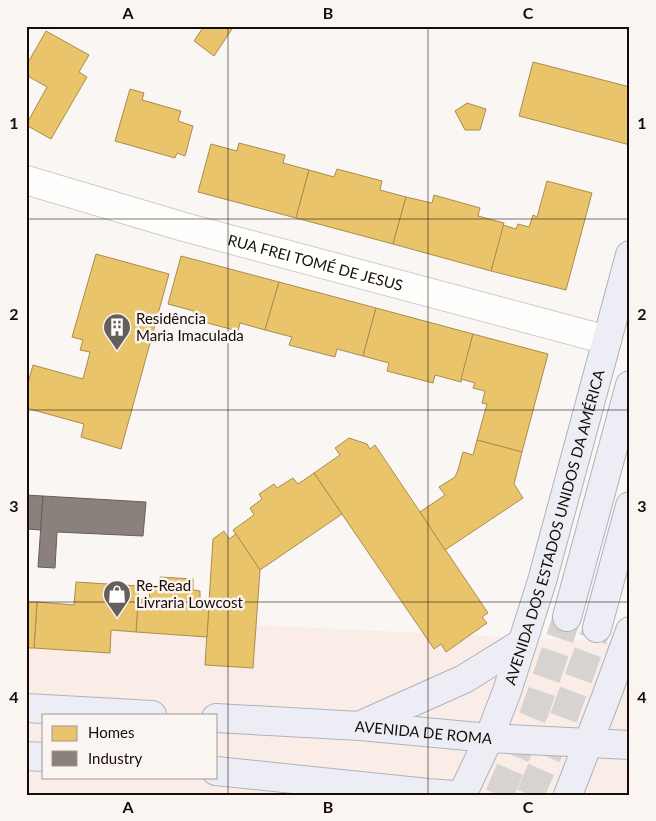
<svg xmlns="http://www.w3.org/2000/svg" width="656" height="821" viewBox="0 0 656 821" font-family="Lato,sans-serif">
<rect width="100%" height="100%" fill="#f9f6f4"/>
<path fill="#faece6" fill-rule="evenodd" d="M26,614L630,643V795H26ZM44,715H216V777H44Z"/>
<g fill="#e9c46a" stroke="#aa8d4d">
<polygon points="204,26 234,26 214,56 194,41"/>
<polygon points="46,31 89,55 79,72 87,77 51,139 26,125 47,87 26,75 26,66"/>
<polygon points="533,62 630,87 630,145 519,116"/>
<polygon points="130,89 144,93 142,100 181,111 178,121 193,126 185,156 177,153 175,158 115,141"/>
<polygon points="467,103 486,109 480,130 465,130 455,111"/>
<polygon points="239,143 285,155 283,163 309,170 296,218 198,192 211,144 237,151"/>
<polygon points="337,169 382,181 380,190 406,197 393,244 296,218 309,170 334,177"/>
<polygon points="547,181 592,193 566,290 491,271 503,225 516,229 518,224 529,227 533,215 537,217"/>
<polygon points="434,195 480,208 478,216 504,223 491,271 393,244 406,197 432,203"/>
<polygon points="96,254 169,274 121,449 81,437 84,424 26,408 26,390 33,365 83,379 90,352 80,350 83,340 72,337"/>
<polygon points="181,256 279,282 265,330 240,323 238,331 192,319 194,311 168,304"/>
<polygon points="279,282 376,308 363,356 337,349 335,357 289,345 292,337 265,330"/>
<polygon points="376,308 473,334 461,382 435,375 433,383 387,371 389,363 363,356"/>
<polygon points="473,334 548,354 522,452 477,440 487,404 482,403 485,391 473,388 475,383 461,379"/>
<polygon points="349,438 367,444 370,449 375,445 488,613 482,617 487,623 446,652 441,644 434,649 314,473 340,455 335,448"/>
<polygon points="477,440 522,452 514,484 523,498 445,550 420,512 445,495 439,487 455,477 458,470 463,452 473,455"/>
<polygon points="314,473 342,514 260,570 233,530 254,515 250,508 262,499 259,494 274,484 277,488 293,478 298,484"/>
<polygon points="224,531 229,539 236,534 260,570 253,668 205,665 213,539"/>
<polygon points="160,577 193,579 193,590 200,591 200,603 209,604 207,637 136,632 138,599 149,600 150,588 159,588"/>
<polygon points="76,582 139,586 136,632 111,630 110,653 34,648 37,602 74,605"/>
<polygon points="26,602 37,602 34,648 26,648"/>
</g>
<g fill="#8a817c" stroke="#675e59">
<polygon points="26,495 43,496 41,530 26,529"/>
<polygon points="43,496 146,502 143,536 57,532 55,568 38,567"/>
</g>
<g fill="none" stroke-linecap="round" stroke-linejoin="round">
<g stroke="#d7d3d1" stroke-width="28" stroke-dasharray="28 14" stroke-linecap="butt">
<polyline points="499,795 535,711 567,617"/>
<polyline points="530,795 562,722 597,628"/>
</g>
<g stroke="#d2ccc9" stroke-width="30">
<g id="minor">
<path id="s1" d="M26,180L184,227L607,340"/>
</g>
</g>
<g stroke="#b0b2bb" stroke-width="30">
<g id="major">
<polyline points="567,617 630,385"/>
<polyline points="597,628 630,506"/>
<polyline points="26,708 152,715"/>
<path id="s2" d="M216,718L360,726L489,738L630,745"/>
<polyline points="361,725 464,679 522,643"/>
<polyline points="26,756 44,757"/>
<polyline points="216,771 428,793 454,795"/>
<path id="s3" d="M462,795L489,738L507,691L542,581L630,255"/>
<polyline points="568,795 606,697 630,631"/>
</g>
</g>
<use href="#minor" stroke="#fefefd" stroke-width="28"/>
<use href="#major" stroke="#edeef5" stroke-width="28"/>
</g>
<path fill="none" stroke="#160d08" stroke-width="1" stroke-opacity="0.55" d="M228,26V795M428,26V795M26,219H630M26,410H630M26,602H630"/>
<defs>
<g id="building-pin" transform="scale(1.4375)"><path d="M0 17L-7.5 6A9.5 9.5 0 1 1 7.5 6Z" fill="#655f5b" stroke="#fbf5f2"/><path d="M-4-6H4V6H1V3H-1V6H-4ZM-2.5-4.3h1.7v1.8h-1.7ZM.8-4.3h1.7v1.8H.8ZM-2.5-1h1.7V.8h-1.7ZM.8-1h1.7V.8H.8Z" fill="#fff"/></g>
<g id="shop-pin" transform="scale(1.4375)"><path d="M0 17L-7.5 6A9.5 9.5 0 1 1 7.5 6Z" fill="#655f5b" stroke="#fbf5f2"/><path d="M-5-2.5h2.3a2.7 3.5 0 0 1 5.4 0H5L5.5 6h-11ZM-1.5-2.5h3a1.5 2.3 0 0 0-3 0Z" fill="#fff"/></g>
</defs>
<g fill-rule="evenodd">
<use href="#building-pin" x="117" y="327"/>
<use href="#shop-pin" x="117" y="594"/>
</g>
<g text-anchor="middle" dominant-baseline="central" stroke-width="5" stroke-linejoin="round" paint-order="stroke">
<g font-size="15" fill="#160d08" stroke="#fbf5f2">
<text stroke="none"><textPath href="#s1" startOffset="301">RUA FREI TOMÉ DE JESUS</textPath></text>
<text stroke="none"><textPath href="#s3" startOffset="284">AVENIDA DOS ESTADOS UNIDOS DA AMÉRICA</textPath></text>
<text stroke="none"><textPath href="#s2" startOffset="208">AVENIDA DE ROMA</textPath></text>
</g>
<g font-size="15" fill="#160d08" stroke="#fbf5f2" text-anchor="start">
<text x="136" y="318">Residência<tspan x="136" dy="17">Maria Imaculada</tspan></text>
<text x="136" y="585">Re-Read<tspan x="136" dy="17">Livraria Lowcost</tspan></text>
</g>
</g>
<rect width="656" height="821" fill="none" stroke="#fbf5f2" stroke-width="55"/>
<rect x="42" y="714" width="175" height="65" fill="#fbf5f2" stroke="#9f9894"/>
<rect x="52" y="726" width="25" height="15" fill="#e9c46a" stroke="#9f9894"/>
<text x="88" y="738" font-size="15" fill="#160d08">Homes</text>
<rect x="52" y="751" width="25" height="15" fill="#8a817c" stroke="#9f9894"/>
<text x="88" y="764" font-size="15" fill="#160d08">Industry</text>
<rect x="28" y="28" width="600" height="766" fill="none" stroke="#160d08" stroke-width="2"/>
<g font-size="16" text-anchor="middle" font-weight="bold" fill="#160d08">
<text x="128" y="19">A</text>
<text x="328" y="19">B</text>
<text x="528" y="19">C</text>
<text x="14" y="129">1</text>
<text x="642" y="129">1</text>
<text x="14" y="320">2</text>
<text x="642" y="320">2</text>
<text x="14" y="512">3</text>
<text x="642" y="512">3</text>
<text x="14" y="703">4</text>
<text x="642" y="703">4</text>
<text x="128" y="813">A</text>
<text x="328" y="813">B</text>
<text x="528" y="813">C</text>
</g>
</svg>
